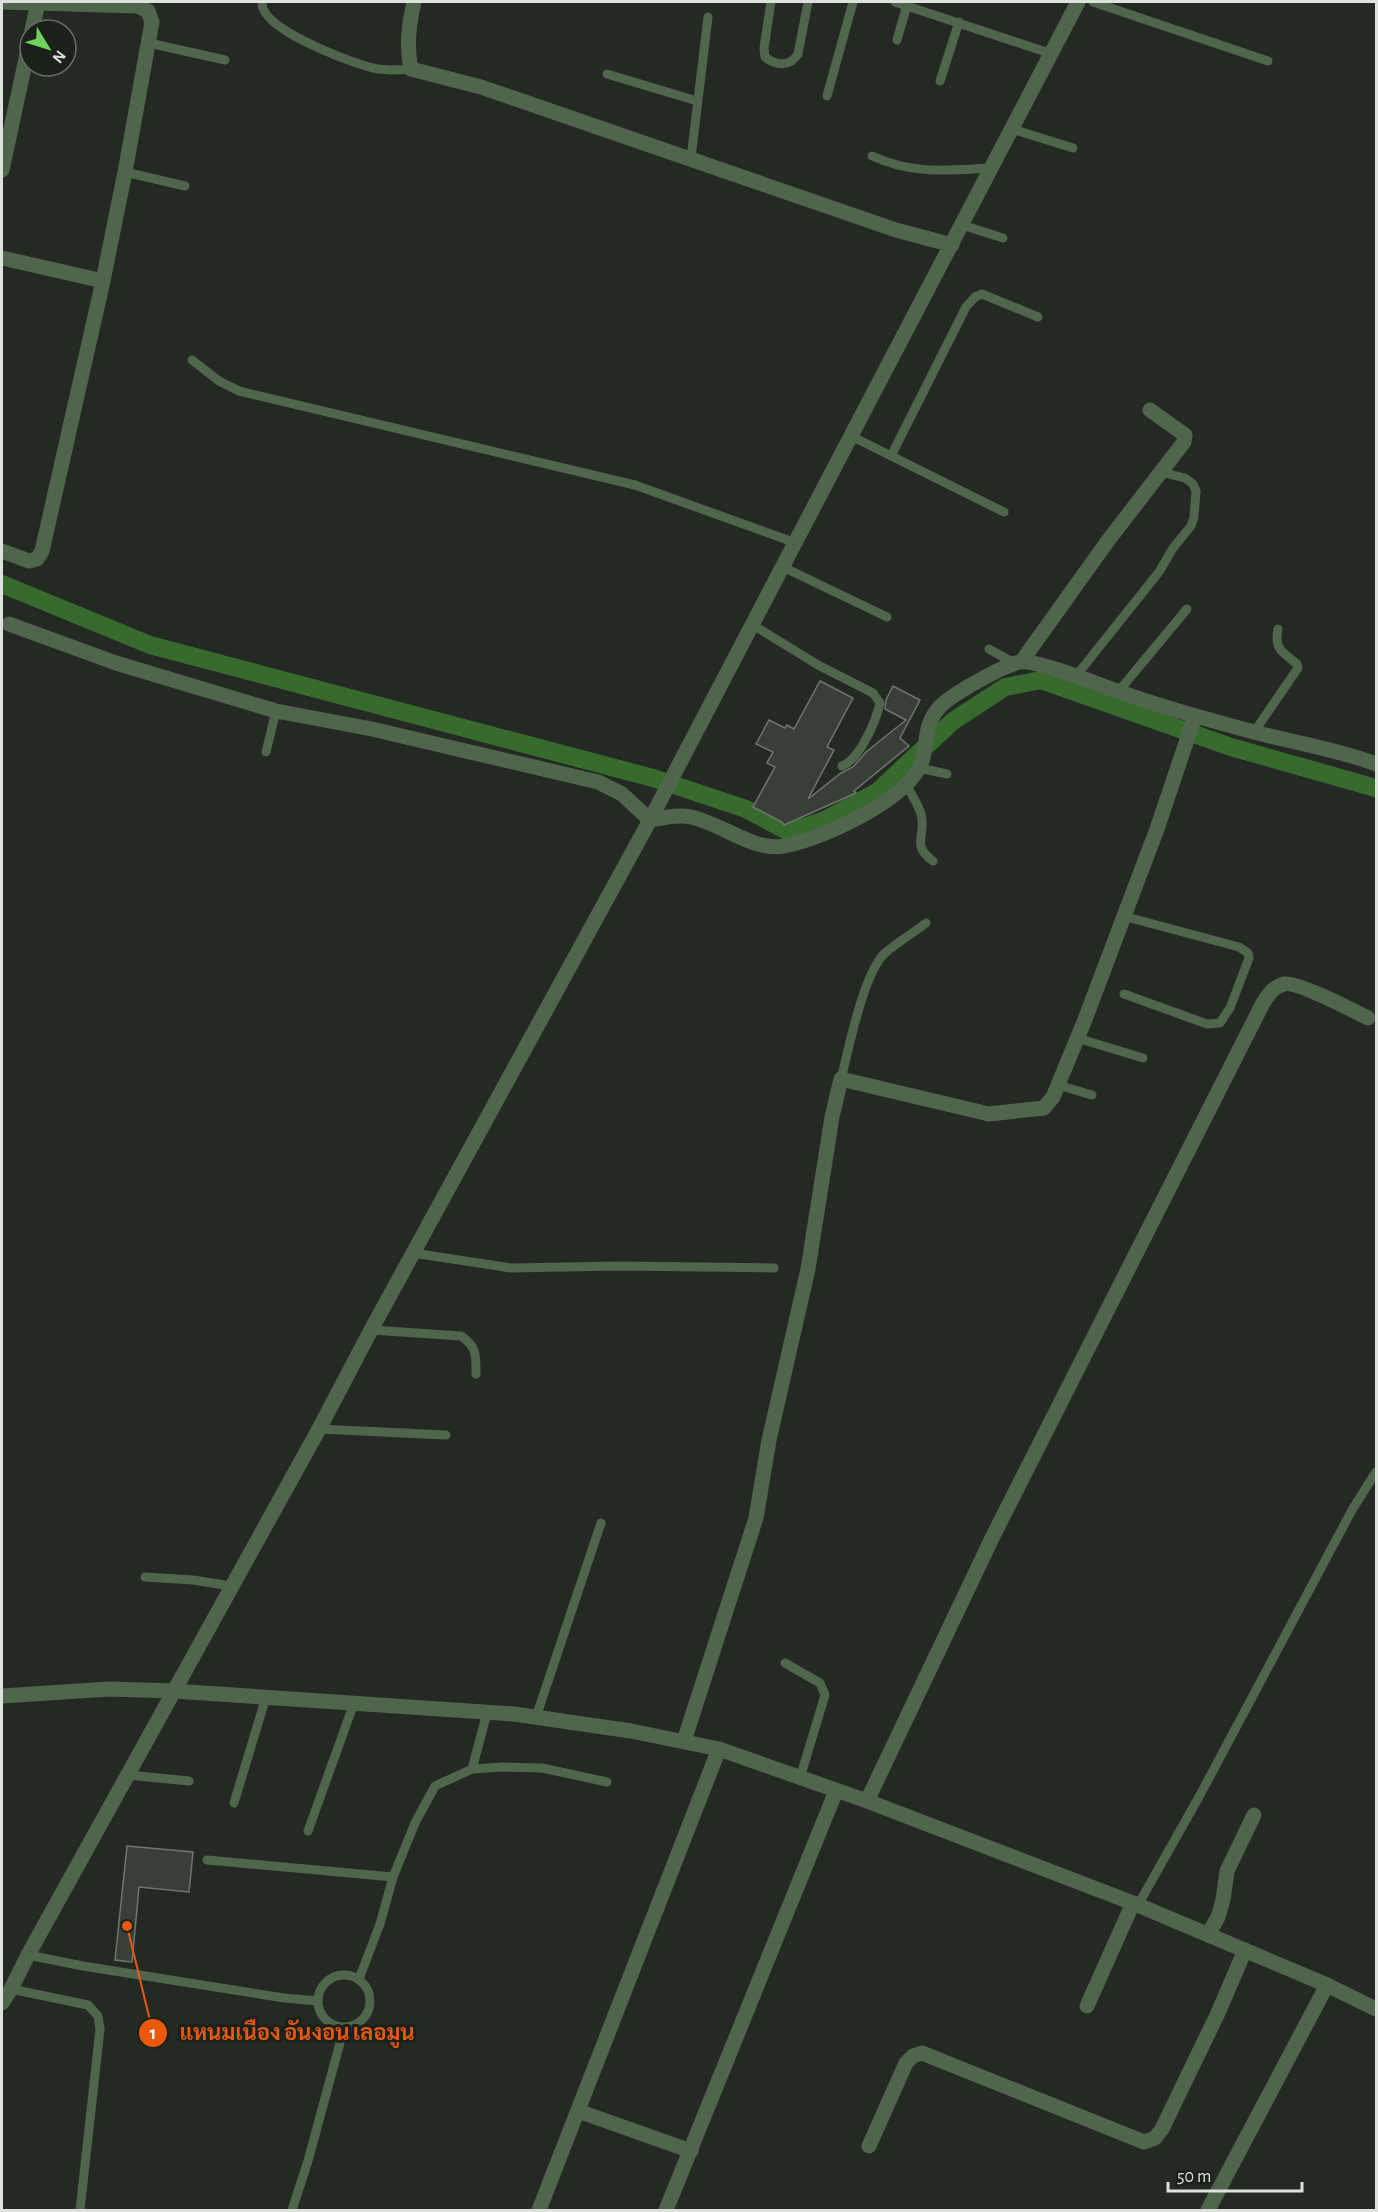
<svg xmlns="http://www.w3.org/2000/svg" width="1378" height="2212" viewBox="0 0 1378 2212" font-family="'Alegreya Sans',Sarabun,sans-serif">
<rect width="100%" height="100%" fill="#242a23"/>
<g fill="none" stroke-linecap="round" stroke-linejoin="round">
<polyline stroke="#376b2e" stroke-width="18" points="2,584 150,645 653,778 746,809 789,832 825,820 877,792 953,721 1005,687 1041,680 1231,747 1376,788"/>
</g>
<g fill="#393f38" stroke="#6f766e" stroke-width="1.5">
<polygon points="820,681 853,698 827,747 834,750 808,799 841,773 853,767 866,752 906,720 885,709 886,700 893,686 920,700 900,738 909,746 854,791 856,793 784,825 782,822 753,807 775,767 767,763 773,752 756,744 769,720 785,728 787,725 794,729"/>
<polygon points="127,1846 193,1852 189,1892 139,1887 132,1962 115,1960"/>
</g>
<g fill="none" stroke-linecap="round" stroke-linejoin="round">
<g stroke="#50664c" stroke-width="9">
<path d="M262,2C260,29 346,60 369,67C383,71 397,70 411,69"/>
<path d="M771,2L764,48L765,57C776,66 790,67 798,54L808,2"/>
<polyline points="895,2 1052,54"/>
<polyline points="1093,2 1268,61"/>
<polyline points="897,40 907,5"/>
<polyline points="149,43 225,60"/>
<polyline points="607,74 697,101"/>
<polyline points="940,81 959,22"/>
<polyline points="827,96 853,2"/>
<polyline points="1012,129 1073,148"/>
<path d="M872,156C914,175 946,170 991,168"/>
<polyline points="691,158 708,17"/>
<polyline points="125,172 185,186"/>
<polyline points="962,225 1003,238"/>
<polyline points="192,360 219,381 239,391 635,485 796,543"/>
<polyline points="851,436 1004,512"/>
<polyline points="891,456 966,307 975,297 982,294 1038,317"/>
<polyline points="783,567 887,617"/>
<path d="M753,625L818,665L873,693L880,703C876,721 860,759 842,766"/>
<polyline points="989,649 1016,664"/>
<polyline points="1076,676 1159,572 1173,548 1191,526 1194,517 1196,491 1193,484 1185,478 1161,472"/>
<polyline points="1118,692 1187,609"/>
<path d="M1254,732L1298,668L1297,664C1282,651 1274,650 1278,629"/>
<polyline points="266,752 276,711"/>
<polyline points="919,768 947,774"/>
<path d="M906,784C911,794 918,804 921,814C927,836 910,844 933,861"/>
<polyline points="1123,916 1239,947 1248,953 1249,958 1230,1008 1220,1023 1207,1024 1124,994"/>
<polyline points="1077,1038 1143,1058"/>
<path d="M841,1079C849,1048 863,974 885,953C898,942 913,933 926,923"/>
<polyline points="1058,1085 1092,1095"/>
<polyline points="413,1253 511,1268 619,1266 774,1268"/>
<path d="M371,1330L461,1336C477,1347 476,1355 476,1374"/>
<polyline points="319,1429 446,1435"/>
<polyline points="145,1577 193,1580 231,1586"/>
<polyline points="785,1663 820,1683 825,1695 800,1778"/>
<polyline points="536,1717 601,1523"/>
<polyline points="472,1769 487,1713"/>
<polyline points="128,1775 189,1781"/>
<polyline points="234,1803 266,1697"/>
<polyline points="308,1831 354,1703"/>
<polyline points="207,1860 393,1877"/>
<polyline points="1138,1905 1200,1795 1352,1510 1376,1472"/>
<polyline points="28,1955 83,1966 284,1998 318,2001"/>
<circle cx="344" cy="2001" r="26"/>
<polyline points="359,1979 380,1924 393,1877 415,1823 435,1786 472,1769 503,1767 542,1768 607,1782"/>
<polyline points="11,1989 88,2005 98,2016 100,2029 80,2210"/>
<polyline points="292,2210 308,2161 344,2028"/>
</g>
<g stroke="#50664c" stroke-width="15">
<polyline points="2,2 138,6 148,11 152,22 125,172 103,281 42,551 37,559 29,561 2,551"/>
<path d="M414,2C409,25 406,45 411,69L481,87L896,230L952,245"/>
<polyline points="32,30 38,3"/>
<polyline points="2,170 30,40"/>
<polyline points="2,258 103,281"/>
<path d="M9,624L116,663L276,711L372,729L598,782L622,794L650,820C663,818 678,814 691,817C721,823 754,852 784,846C823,838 900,803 919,768C930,749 921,729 938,709C949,695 1003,666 1020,662C1035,659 1102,686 1120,692C1164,708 1209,720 1254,732C1295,743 1337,749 1376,764"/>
<polyline points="1022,661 1107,542 1184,442 1185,435 1150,410"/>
<polyline points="2,1696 109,1689 174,1691 514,1714 631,1731 719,1749 867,1801 1133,1903 1327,1985 1376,2009"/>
<polyline points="684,1741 756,1518 769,1440 808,1269 832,1117 841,1079 989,1114 1044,1108 1053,1097 1084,1022 1157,829 1195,716"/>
<path d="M867,1801L993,1536L1263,1003C1269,994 1273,987 1284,984C1296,981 1354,1011 1368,1018"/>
<polyline points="1208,1935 1218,1917 1223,1900 1227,1871 1254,1815"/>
<polyline points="2,2003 11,1989 28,1955 319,1429 371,1330 650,820 1078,2"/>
<polyline points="1087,2006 1133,1903"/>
<polyline points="578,2111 691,2151"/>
<polyline points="869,2146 906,2063 913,2056 922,2053 1144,2142 1155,2138 1162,2129 1218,2013 1245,1950"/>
<polyline points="539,2210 719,1749"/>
<polyline points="666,2210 836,1791"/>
<polyline points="1208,2210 1327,1985"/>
</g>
</g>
<path fill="none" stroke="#e8590c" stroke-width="2" d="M127 1926L153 2033"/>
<g fill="#e8590c" stroke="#1b211a" stroke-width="2">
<circle cx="127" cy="1926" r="6"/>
<circle cx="153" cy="2033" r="15"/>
</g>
<g font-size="18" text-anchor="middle" font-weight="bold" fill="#fff">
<text x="153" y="2039">1</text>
</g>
<g font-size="22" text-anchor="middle" font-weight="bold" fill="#e8590c" stroke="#1b211a" stroke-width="6" stroke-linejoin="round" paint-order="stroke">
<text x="297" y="2040">แหนมเนือง อันงอน เลอมูน</text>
</g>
<rect width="1378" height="2212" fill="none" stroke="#dee2dd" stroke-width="6"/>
<g transform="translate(48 48) rotate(128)"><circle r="28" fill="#1b211a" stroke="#696e68" stroke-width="1.5"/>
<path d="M0-4.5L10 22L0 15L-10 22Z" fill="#70d35f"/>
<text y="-9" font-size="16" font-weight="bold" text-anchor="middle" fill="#dee2dd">N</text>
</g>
<path d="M1168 2182v9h134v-9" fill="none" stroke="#dee2dd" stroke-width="3"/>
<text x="1177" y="2182" font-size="18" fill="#dee2dd" stroke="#1b211a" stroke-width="4.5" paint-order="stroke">50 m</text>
</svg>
